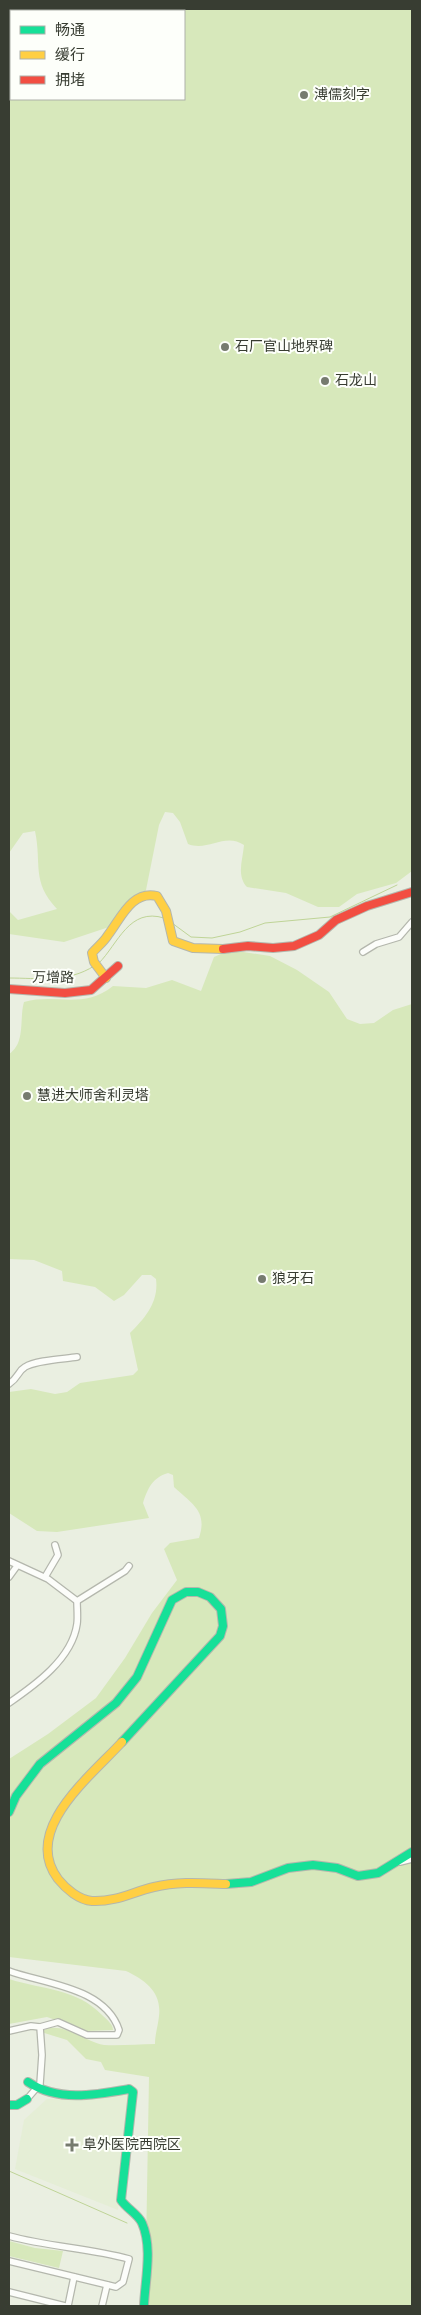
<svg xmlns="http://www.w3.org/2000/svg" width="421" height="2315" viewBox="0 0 421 2315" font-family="'Alegreya Sans','Noto Sans SC',sans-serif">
<rect width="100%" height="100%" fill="#eaefe1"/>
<polygon fill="#e5eed6" points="127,2094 130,2100 118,2210 15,2169 24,2120 47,2099"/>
<g fill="#d7e8bb" fill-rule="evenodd">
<path d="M9,9H412V871L396,883L357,894L339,907H318L286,893L247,887C236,875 243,859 244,845C225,832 208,852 188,844L180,822L173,813L165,812L159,825L146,890L131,910L112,926L64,942L9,934V911L18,920L57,909C31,881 42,864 35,831L23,833L9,853ZM11,11H184V99H11Z"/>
<path d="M237,951L270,956L297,970L329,992L347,1019L360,1024L374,1023L393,1010L412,1004V2306H145L149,2077L105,2070L101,2062L86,2059L67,2040L41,2032C59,2018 85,2042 104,2045C121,2046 138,2044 155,2044C155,2034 158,2026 159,2016C162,1992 145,1980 126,1971L9,1957V1759L48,1734L96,1698L125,1658L152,1613L177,1580L164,1549L170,1543L199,1538C208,1511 192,1504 174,1487L173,1475L168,1473C152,1478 148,1488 143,1503L149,1518L57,1532L37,1531L9,1513V1392L31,1389L55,1394L67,1392L80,1383L133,1375L138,1370L130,1333C145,1318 159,1302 156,1279L151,1275H142L124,1295L114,1301L95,1287L63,1281L62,1271L34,1260L9,1259V1054C26,1043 19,1018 24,1002C56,993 83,1010 113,986L146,988L172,980L201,991L214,957L223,953Z"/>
<path d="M9,1979C43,1990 76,1988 102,2015C107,2020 113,2024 113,2030L87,2031L47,2017L9,2024Z"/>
<polygon points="9,2241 35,2248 63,2251 59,2268 9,2256"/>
</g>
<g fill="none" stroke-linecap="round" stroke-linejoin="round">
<g stroke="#bfd497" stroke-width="1">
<polyline points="172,923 191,937 212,938 240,932 265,923 330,917 397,885"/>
<path d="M99,963C118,944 129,907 164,918"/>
<path d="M9,978C38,978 68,983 94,966"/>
<polyline points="9,2171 127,2223"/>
</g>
<g stroke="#b4b7ad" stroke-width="8">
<g id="street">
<polyline points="363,952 376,944 399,937 412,922"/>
<path d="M9,1384C19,1377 18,1371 25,1367C36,1360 64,1359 77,1357"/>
<path d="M9,1561L48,1579L77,1601C77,1608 78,1617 77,1624C72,1659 35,1685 9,1703"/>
<polyline points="9,1577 17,1566"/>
<polyline points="45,1577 58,1555 55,1545"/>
<polyline points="77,1601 125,1571 129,1566"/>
<polyline points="400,1862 412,1859"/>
<path d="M9,1971C44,1984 105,1987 119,2030L117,2035H87L58,2022L40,2027L42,2055L40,2084L27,2099"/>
<polyline points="9,2031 31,2026 40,2027"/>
<path d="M9,2236C49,2247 90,2248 129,2259L123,2282L116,2287L9,2261"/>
<polyline points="9,2292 65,2306"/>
<polyline points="68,2306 74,2277"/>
<polyline points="102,2306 107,2285"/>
</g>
</g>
<g stroke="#b4b7ad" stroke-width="10">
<g id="fast">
<polyline points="9,1812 16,1796 40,1764 116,1703 137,1677 172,1600 186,1592 198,1592 210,1597 221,1609 223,1626 220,1636 122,1742"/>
<polyline points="226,1884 251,1882 288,1868 313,1865 337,1868 358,1876 378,1873 412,1852"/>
<path d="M28,2082C58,2102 95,2095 129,2089L133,2092L121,2200C127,2209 138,2214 142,2223C153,2248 145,2280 144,2306"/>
<polyline points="9,2105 17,2105 27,2099"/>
</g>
</g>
<g stroke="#b4b7ad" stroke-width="10">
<g id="slow">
<path d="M106,978L94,962L92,953C97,947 104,942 108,935C121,918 132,890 157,896L166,911L173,941L193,948L223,949"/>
<path d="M122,1742C91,1776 21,1830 58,1879C66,1889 79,1900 92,1901C117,1902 132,1892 154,1887C178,1881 202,1883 226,1884"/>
</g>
</g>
<g stroke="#b4b7ad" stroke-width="10">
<g id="jam">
<polyline points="223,949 248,946 273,948 294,946 319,935 336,920 367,906 412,892"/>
<polyline points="9,989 65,993 91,990 118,966"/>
</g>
</g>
<use href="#street" stroke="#fcfdfa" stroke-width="5.5"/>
<use href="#fast" stroke="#16e098" stroke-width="8"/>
<use href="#slow" stroke="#ffcf43" stroke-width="8"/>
<use href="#jam" stroke="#f24e42" stroke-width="8"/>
</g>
<g fill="#767b6f" stroke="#fdfffa" stroke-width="2">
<circle cx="304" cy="95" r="5"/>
<circle cx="225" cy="347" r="5"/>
<circle cx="325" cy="381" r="5"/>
<circle cx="27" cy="1096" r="5"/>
<circle cx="262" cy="1279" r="5"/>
<path d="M69.5 2137.5h5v5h5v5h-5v5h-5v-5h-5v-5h5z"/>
</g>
<g text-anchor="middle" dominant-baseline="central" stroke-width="4" stroke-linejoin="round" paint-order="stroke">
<g font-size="14" fill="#383d32" stroke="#fdfffa" text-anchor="start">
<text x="314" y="95">溥儒刻字</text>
<text x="235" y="347">石厂官山地界碑</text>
<text x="335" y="381">石龙山</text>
<text x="37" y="1096">慧进大师舍利灵塔</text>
<text x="272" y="1279">狼牙石</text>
<text x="83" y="2145">阜外医院西院区</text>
</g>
<g font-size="14" fill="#383d32" stroke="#fdfffa">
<text transform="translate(53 978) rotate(1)">万增路</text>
</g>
</g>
<rect width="421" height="2315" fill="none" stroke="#383d32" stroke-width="20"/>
<rect x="10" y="10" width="175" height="90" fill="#fdfffa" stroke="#aeb1aa"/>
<rect x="20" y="26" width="25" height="8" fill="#16e098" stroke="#aeb1aa"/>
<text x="55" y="35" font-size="15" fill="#383d32">畅通</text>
<rect x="20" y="51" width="25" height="8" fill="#ffcf43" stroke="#aeb1aa"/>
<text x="55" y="60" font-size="15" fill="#383d32">缓行</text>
<rect x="20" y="76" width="25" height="8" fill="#f24e42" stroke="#aeb1aa"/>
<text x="55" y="85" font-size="15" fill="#383d32">拥堵</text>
</svg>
